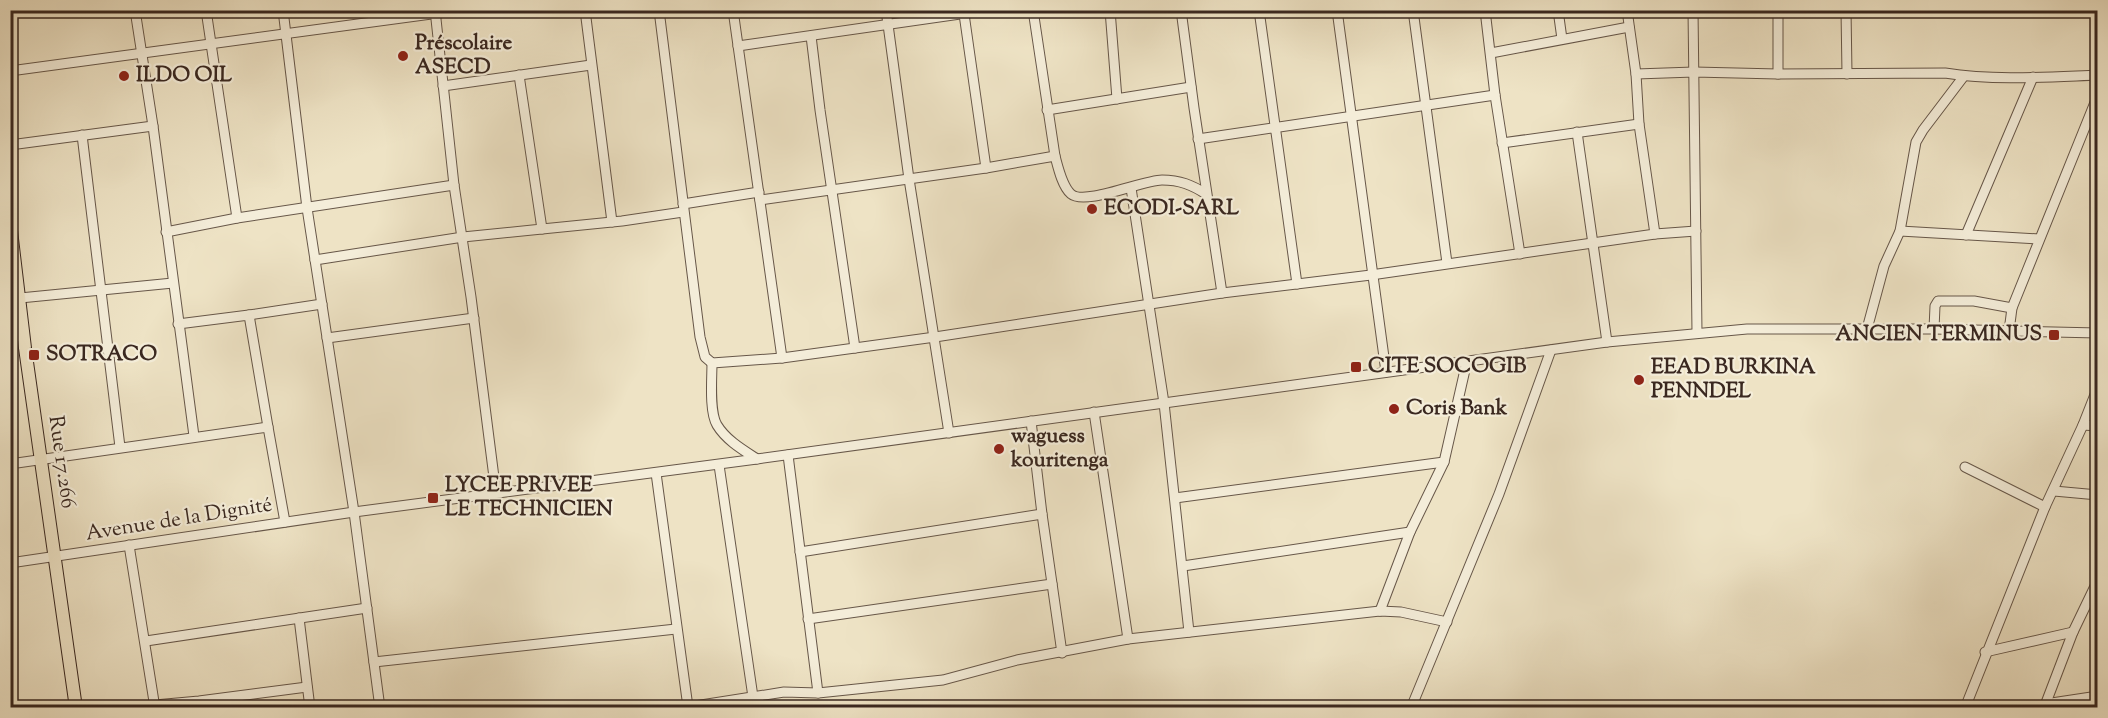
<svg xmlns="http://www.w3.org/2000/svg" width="2108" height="718" viewBox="0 0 2108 718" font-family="'Sorts Mill Goudy',serif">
<rect width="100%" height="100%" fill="#eee3c5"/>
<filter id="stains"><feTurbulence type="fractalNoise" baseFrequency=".00333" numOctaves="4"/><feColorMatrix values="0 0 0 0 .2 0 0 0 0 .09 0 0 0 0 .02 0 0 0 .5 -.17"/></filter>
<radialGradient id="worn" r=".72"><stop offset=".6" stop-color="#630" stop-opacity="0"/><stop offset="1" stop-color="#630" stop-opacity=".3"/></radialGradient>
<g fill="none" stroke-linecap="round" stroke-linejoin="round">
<g stroke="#675749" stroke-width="11">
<g id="minor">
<polyline points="135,10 153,126 194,436"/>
<polyline points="206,10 237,218"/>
<polyline points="283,10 307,208 354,512 380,708"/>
<polyline points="435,10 454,185 471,297 496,493"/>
<polyline points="585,10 612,222"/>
<polyline points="659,10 700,337 705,357 712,363 782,358 935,337 1222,293 1371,275 1655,234 1696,231"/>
<polyline points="733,10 782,358"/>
<polyline points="886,10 909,179 949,433"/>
<polyline points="1033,10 1055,156"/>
<polyline points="1110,10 1117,99"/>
<polyline points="1181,10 1194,108 1222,293"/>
<polyline points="1259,10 1297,284"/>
<polyline points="1337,10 1386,372"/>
<polyline points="1413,10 1447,263"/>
<polyline points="1485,10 1495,95 1520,254"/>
<polyline points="1558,10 1562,39"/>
<polyline points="1627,10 1636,74 1639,124 1655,234"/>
<polyline points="1693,10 1697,332"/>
<polyline points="1846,10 1847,74"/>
<polyline points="964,14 986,168"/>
<polyline points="811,36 820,110 855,348"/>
<polyline points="738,46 988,10"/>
<polyline points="1491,53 1629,27"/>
<polyline points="10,71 461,10"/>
<path d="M1636,74L1694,72L1778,74L1945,73C1995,81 2047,77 2098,75"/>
<polyline points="1778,74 1778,10"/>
<polyline points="443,86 591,65"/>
<polyline points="1047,110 1191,87"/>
<polyline points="1577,132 1607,342"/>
<polyline points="82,135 120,447"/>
<polyline points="1198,139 1495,95"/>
<polyline points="1502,143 1639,124"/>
<polyline points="10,145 153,126"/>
<polyline points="1131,188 1164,403 1189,632"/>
<path d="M760,200L986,168L1055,156C1058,167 1062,186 1071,194C1085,206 1143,180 1162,180C1180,180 1192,185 1206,194"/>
<polyline points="683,204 759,192"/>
<polyline points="542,229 622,221 683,212"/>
<polyline points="1900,231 2039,239"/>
<polyline points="166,232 237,218 454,185"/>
<polyline points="1966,235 2033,77"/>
<polyline points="315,260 463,237 542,229 519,75"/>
<polyline points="20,298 173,283"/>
<polyline points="249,315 322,304"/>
<polyline points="178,324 249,315 268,427"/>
<polyline points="1867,329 1884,266 1900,231 1916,142 1923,130 1964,76"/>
<polyline points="1934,329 1935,306 1938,301 1974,301 2012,308"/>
<polyline points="2009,331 2012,308 2098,95"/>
<polyline points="327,338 474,318"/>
<path d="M712,363C712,378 709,412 717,425C726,440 743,450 757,459"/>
<polyline points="1094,412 1128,639"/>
<polyline points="1031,421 1042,514 1062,653"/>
<polyline points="2083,425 2098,426"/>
<polyline points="788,455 818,693"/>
<polyline points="10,464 268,427 285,522"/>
<polyline points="719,465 753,697"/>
<polyline points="1965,467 2045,507"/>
<polyline points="656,473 688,707"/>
<polyline points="2054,491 2098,495"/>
<polyline points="1175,498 1444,462"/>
<polyline points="129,545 155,708"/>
<polyline points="800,552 1042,514"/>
<polyline points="10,563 354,512 757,459 1607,342 1747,329 1934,329 2098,333"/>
<polyline points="1183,566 1410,532"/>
<polyline points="1380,611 1410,532 1444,462 1467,361"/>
<polyline points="299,618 310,708"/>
<polyline points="808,619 1052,584"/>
<polyline points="146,641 367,608"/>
<polyline points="1985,652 2073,632"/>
<polyline points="374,662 676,629"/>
<polyline points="2045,704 2098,696"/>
<polyline points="155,705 199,701 307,687"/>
<polyline points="682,708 784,692 818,693 943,680 1017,660 1128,639 1380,611 1401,612 1447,622"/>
<polyline points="1411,708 1499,494 1551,350"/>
<polyline points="1965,708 2045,507 2083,425 2098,387"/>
<polyline points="2044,708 2073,632 2098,580"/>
</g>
</g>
<g stroke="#3a2820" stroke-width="14">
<polyline id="major" points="10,222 25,348 76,708"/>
</g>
<use href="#minor" stroke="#f4edd9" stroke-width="9"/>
<use href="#major" stroke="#eee3c5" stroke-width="12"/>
</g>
<g fill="#8f2418" stroke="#f4edd9" stroke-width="2">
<circle cx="403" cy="56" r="6"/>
<circle cx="124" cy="76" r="6"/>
<circle cx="1092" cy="209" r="6"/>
<rect x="2048" y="329" width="12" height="12" rx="3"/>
<rect x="28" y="349" width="12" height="12" rx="3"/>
<rect x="1350" y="361" width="12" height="12" rx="3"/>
<circle cx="1639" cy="380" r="6"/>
<circle cx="1394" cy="409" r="6"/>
<circle cx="999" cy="449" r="6"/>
<rect x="427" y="492" width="12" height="12" rx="3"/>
</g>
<g text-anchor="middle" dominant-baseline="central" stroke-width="4.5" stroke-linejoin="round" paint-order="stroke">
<g font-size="21" font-weight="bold" fill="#3a2820" stroke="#f4edd9" text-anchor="start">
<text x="415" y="44">Préscolaire<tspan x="415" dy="24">ASECD</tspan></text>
<text x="136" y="76">ILDO OIL</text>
<text x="1104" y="209">ECODI-SARL</text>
<text x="2042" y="335" text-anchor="end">ANCIEN TERMINUS</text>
<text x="46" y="355">SOTRACO</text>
<text x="1368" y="367">CITE SOCOGIB</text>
<text x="1651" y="368">EEAD BURKINA<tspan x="1651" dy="24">PENNDEL</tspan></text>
<text x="1406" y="409">Coris Bank</text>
<text x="1011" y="437">waguess<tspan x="1011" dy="24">kouritenga</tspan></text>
<text x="445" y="486">LYCEE PRIVEE<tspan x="445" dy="24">LE TECHNICIEN</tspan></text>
</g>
<g font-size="21" fill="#3a2820" stroke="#f4edd9">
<text transform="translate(61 462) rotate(82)">Rue 17.266</text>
<text transform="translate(179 520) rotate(-9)">Avenue de la Dignité</text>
</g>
</g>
<rect width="2108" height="718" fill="none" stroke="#eee3c5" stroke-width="36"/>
<rect x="12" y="12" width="2084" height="694" fill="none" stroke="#3a2820" stroke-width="3"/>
<rect x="18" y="18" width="2072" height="682" fill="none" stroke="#3a2820" stroke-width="1.5"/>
<rect width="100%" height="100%" filter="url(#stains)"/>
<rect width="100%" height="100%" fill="url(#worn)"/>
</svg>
